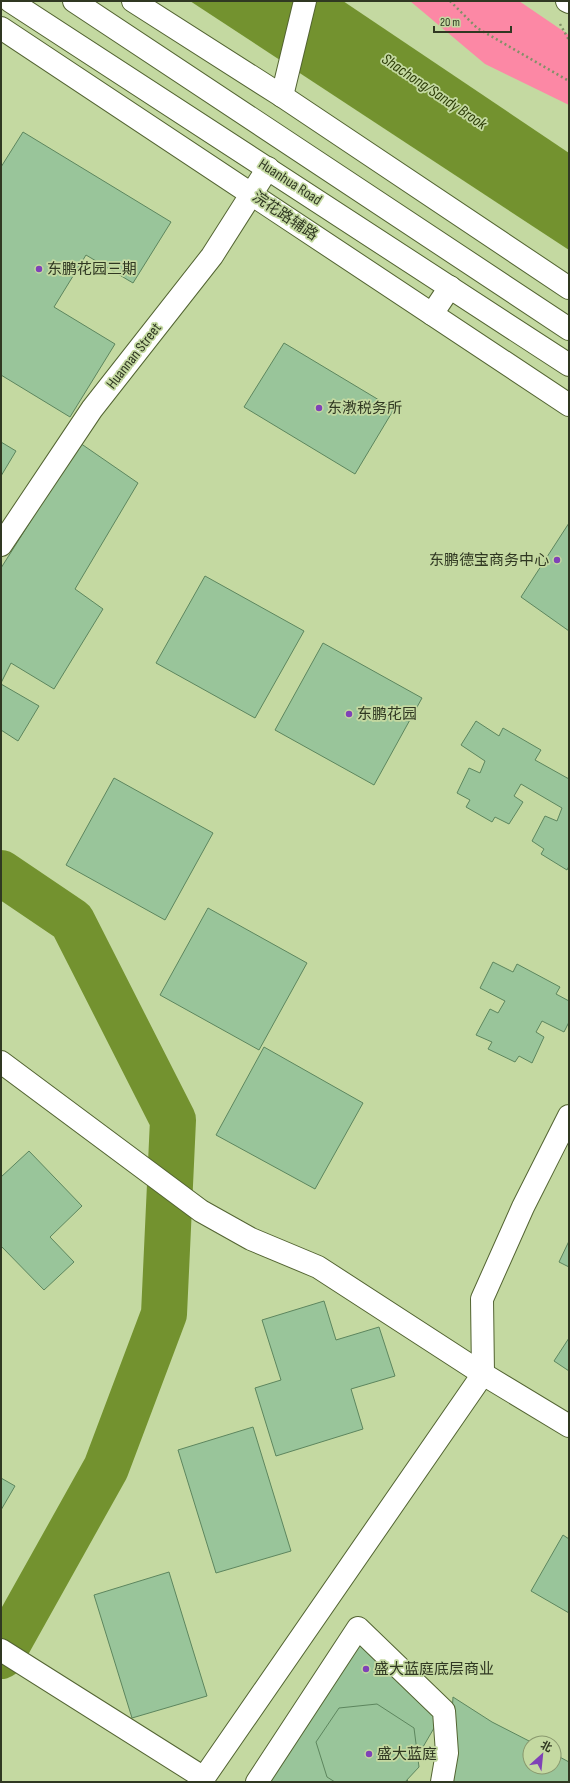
<svg xmlns="http://www.w3.org/2000/svg" width="570" height="1783" viewBox="0 0 570 1783" font-family="'Sofia Sans Condensed','Noto Sans SC',sans-serif">
<rect width="100%" height="100%" fill="#c4d9a1"/>
<polygon fill="#fc88a5" points="410,1 519,1 569,35 569,105 485,64"/>
<polygon fill="#73922f" points="190,1 343,1 569,153 569,250"/>
<g fill="none" stroke-linecap="round" stroke-linejoin="round">
<polyline stroke="#73922f" stroke-width="46" points="1,873 72,921 173,1120 164,1314 106,1468 1,1656"/>
</g>
<g fill="#99c59a" stroke="#5d865e">
<polygon points="23,132 171,222 133,283 86,255 54,307 115,344 70,417 1,375 1,167"/>
<polygon points="284,343 394,409 355,474 244,407"/>
<polygon points="1,442 16,451 1,476"/>
<polygon points="80,443 138,483 75,589 103,609 54,689 11,663 1,683 1,568"/>
<polygon points="569,523 569,631 521,597"/>
<polygon points="205,576 304,631 255,718 156,663"/>
<polygon points="323,643 422,698 374,785 275,730"/>
<polygon points="1,684 39,706 18,741 1,730"/>
<polygon points="476,721 499,736 503,728 541,750 535,760 569,779 569,866 567,870 541,854 544,849 532,841 545,816 557,821 562,808 521,784 514,796 523,802 509,824 495,817 492,822 466,807 470,800 457,793 469,768 480,773 485,761 461,745"/>
<polygon points="114,778 213,833 165,920 66,865"/>
<polygon points="208,908 307,963 259,1050 160,995"/>
<polygon points="493,962 513,972 517,964 560,987 556,994 569,1001 569,1022 564,1032 542,1021 536,1032 544,1037 532,1063 519,1056 515,1062 488,1049 492,1042 476,1035 490,1009 498,1013 505,1001 480,988"/>
<polygon points="264,1047 363,1103 315,1189 216,1135"/>
<polygon points="29,1151 82,1206 50,1237 74,1262 44,1290 1,1246 1,1177"/>
<polygon points="569,1241 569,1267 559,1262"/>
<polygon points="324,1301 336,1340 379,1327 395,1376 351,1389 363,1429 276,1456 255,1388 281,1380 262,1320"/>
<polygon points="569,1338 569,1371 554,1361"/>
<polygon points="253,1427 291,1551 216,1573 178,1450"/>
<polygon points="1,1478 15,1486 1,1510"/>
<polygon points="563,1535 569,1539 569,1613 531,1591"/>
<polygon points="169,1572 207,1696 132,1718 94,1595"/>
<polygon points="358,1628 444,1711 406,1776 408,1782 257,1782"/>
<polygon points="453,1697 492,1722 533,1743 530,1743 530,1767 554,1767 554,1754 569,1762 569,1782 448,1782"/>
<polygon points="377,1704 414,1728 419,1767 405,1782 335,1782 327,1777 316,1742 339,1708"/>
</g>
<g fill="none" stroke-linecap="round" stroke-linejoin="round">
<g stroke="#536432" stroke-width="24">
<g id="minor">
<polyline points="133,1 282,96 569,288"/>
<polyline points="567,1 569,2"/>
<polyline points="1,28 569,405"/>
<polyline points="282,96 305,1"/>
<polyline points="432,314 450,287"/>
<polyline points="1,545 92,409 212,256 268,168"/>
<polyline points="1,1062 201,1211 251,1239 318,1267 483,1374 569,1426"/>
<polyline points="1,1650 204,1778"/>
<polyline points="201,1782 483,1374 482,1299 523,1207 569,1116"/>
<polyline points="257,1782 358,1628 444,1711 447,1753 442,1782"/>
</g>
</g>
<g stroke="#536432" stroke-width="24">
<g id="major">
<polyline points="10,1 569,365"/>
<polyline points="74,1 569,329"/>
</g>
</g>
<g stroke="#819068" stroke-width="2.5" stroke-dasharray="2 3" stroke-linecap="butt">
<polyline points="450,1 477,28 569,81"/>
<polyline points="560,24 569,40"/>
</g>
<use href="#minor" stroke="#fff" stroke-width="22"/>
<use href="#major" stroke="#fff" stroke-width="22"/>
</g>
<g fill="#7f42b7" stroke="#c4d9a1" stroke-width="1.5">
<circle cx="39" cy="269" r="4"/>
<circle cx="319" cy="408" r="4"/>
<circle cx="557" cy="560" r="4"/>
<circle cx="349" cy="714" r="4"/>
<circle cx="366" cy="1669" r="4"/>
<circle cx="369" cy="1754" r="4"/>
</g>
<g text-anchor="middle" dominant-baseline="central" stroke-width="3.5" stroke-linejoin="round" paint-order="stroke">
<g font-size="15" fill="#303822" stroke="#c4d9a1">
<text transform="translate(290 182) rotate(33)">Huanhua Road</text>
<text transform="translate(285 216) rotate(34)">浣花路辅路</text>
<text transform="translate(134 356) rotate(-52)">Huannan Street</text>
</g>
<g font-size="15" fill="#303822" stroke="#c4d9a1" text-anchor="start">
<text x="47" y="269">东鹏花园三期</text>
<text x="327" y="408">东漖税务所</text>
<text x="549" y="560" text-anchor="end">东鹏德宝商务中心</text>
<text x="357" y="714">东鹏花园</text>
<text x="374" y="1669">盛大蓝庭底层商业</text>
<text x="377" y="1754">盛大蓝庭</text>
</g>
<g font-size="16" font-style="italic" fill="#2f3e09" stroke="#c4d9a1">
<text transform="translate(434 92) rotate(34)">Shachong/Sandy Brook</text>
</g>
</g>
<rect width="570" height="1783" fill="none" stroke="#303822" stroke-width="4"/>
<g transform="translate(542 1755) rotate(27)"><circle r="19" fill="#c4d9a1" stroke="#89996e"/>
<path d="M0-3L7 15L0 10L-7 15Z" fill="#7f42b7"/>
<text y="-6" font-size="11" font-weight="bold" text-anchor="middle" fill="#303822">北</text>
</g>
<path d="M434 26v6h77v-6" fill="none" stroke="#303822" stroke-width="2"/>
<text x="440" y="26" font-size="12" fill="#303822" stroke="#c4d9a1" stroke-width="3" paint-order="stroke">20 m</text>
</svg>
